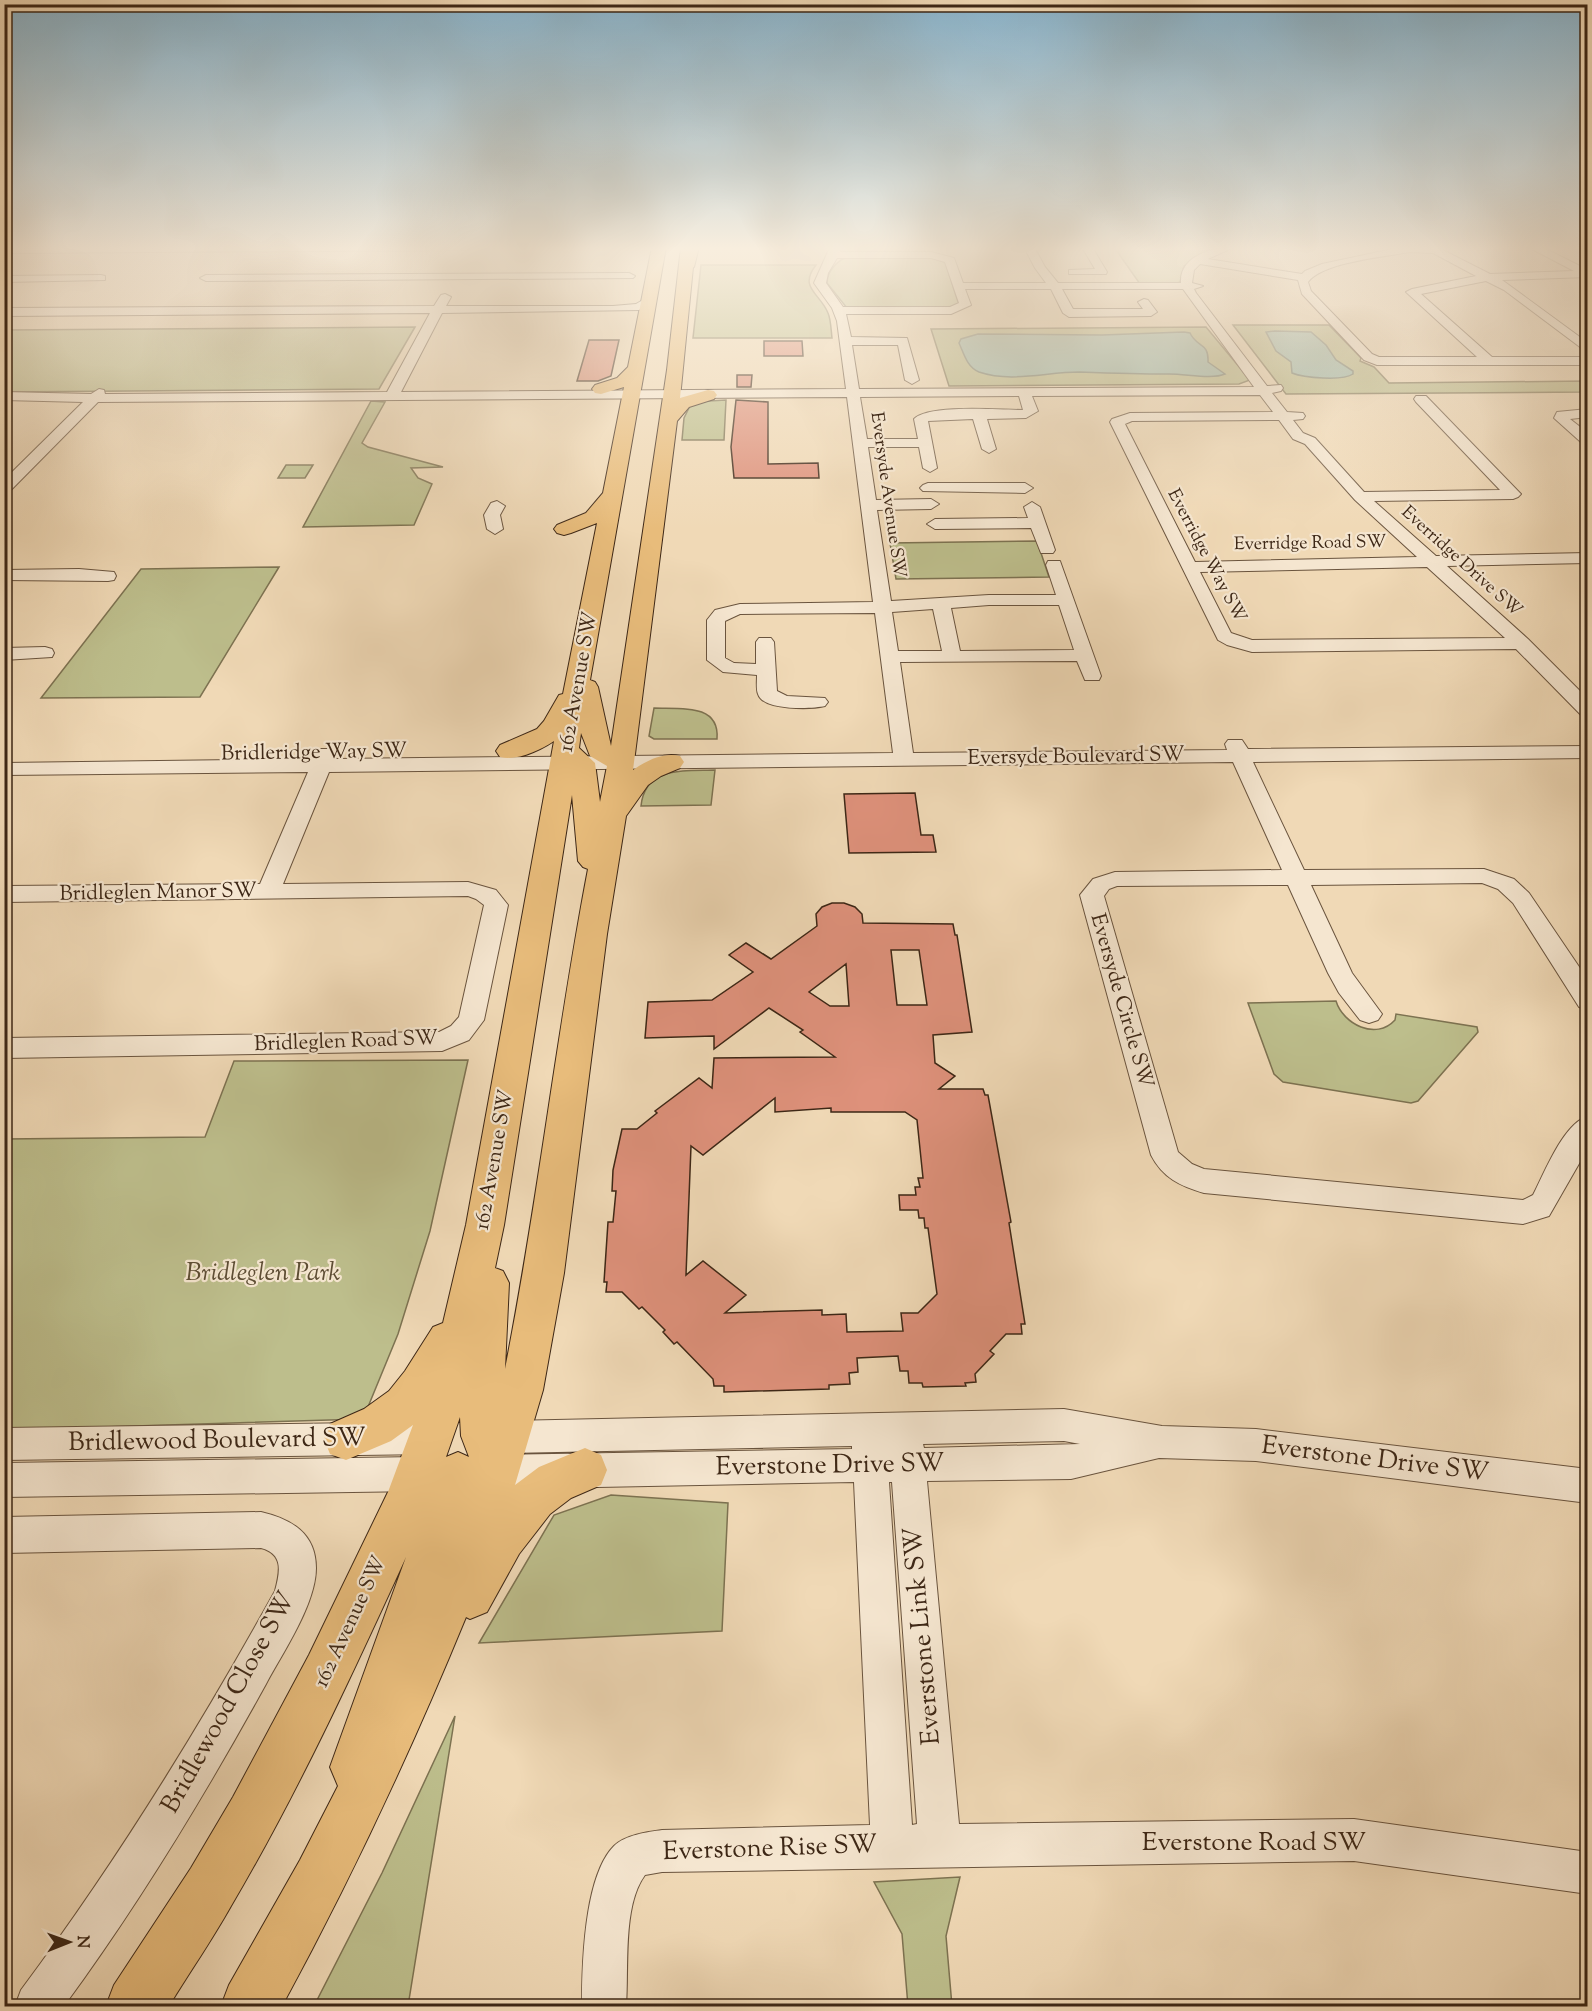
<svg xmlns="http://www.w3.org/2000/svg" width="1592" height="2011" viewBox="0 0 1592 2011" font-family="'Sorts Mill Goudy',serif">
<rect width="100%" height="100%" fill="#f0d9b6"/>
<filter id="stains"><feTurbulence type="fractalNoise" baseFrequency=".00333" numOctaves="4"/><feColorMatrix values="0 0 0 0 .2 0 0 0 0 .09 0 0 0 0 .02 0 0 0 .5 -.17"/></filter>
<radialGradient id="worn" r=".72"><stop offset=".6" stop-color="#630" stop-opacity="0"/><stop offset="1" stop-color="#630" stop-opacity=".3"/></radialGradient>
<g fill="#bdbe8c" stroke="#7d7251" stroke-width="1.5">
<polygon points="1114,247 1215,247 1184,266 1180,282 1174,284 1140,284"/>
<path d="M932,257L945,262L959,305L954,309L847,308L827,283C827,272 836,262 845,258Z"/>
<path d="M701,265H816C798,288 820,293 828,313C831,320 831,330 832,338H693Z"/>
<polygon points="1233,325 1329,325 1361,358 1360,361 1374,367 1389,383 1587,381 1587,392 1286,394"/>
<polygon points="415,327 379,389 5,392 4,330"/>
<polygon points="1206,327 1250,380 1239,384 949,386 931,329"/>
<polygon points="726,400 724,440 682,440 684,418 692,402"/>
<polygon points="371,401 385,402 362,443 368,447 443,467 411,468 418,478 432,484 414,525 303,527"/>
<polygon points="286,465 313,465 305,478 278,478"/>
<polygon points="1037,541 1049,577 896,579 890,543"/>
<polygon points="279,567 200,697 41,698 141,569"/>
<path d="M654,708C680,709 720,703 717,739H654L649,736Z"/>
<path d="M715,770L711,805L641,806C645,766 684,771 715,770Z"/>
<path d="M1336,1001C1343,1024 1376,1041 1395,1020L1396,1014L1477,1027L1478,1032L1418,1101L1411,1103L1283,1082L1274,1074L1248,1003Z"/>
<polygon points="468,1060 430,1231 398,1334 363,1419 5,1430 4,1139 205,1137 234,1061"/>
<polygon points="611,1495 728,1503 722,1631 479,1643 554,1515"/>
<polygon points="455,1716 408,2006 314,2006 382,1873"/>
<polygon points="960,1877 946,1936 952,2006 908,2006 902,1934 874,1882"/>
</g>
<g fill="#9abaac" stroke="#757f70" stroke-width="1.5">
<path d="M1275,331L1311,332L1326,345L1336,360L1353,371V374C1343,381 1304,378 1292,373L1291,362L1276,351L1266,332Z"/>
<path d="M1184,332L1190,333C1197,348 1209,342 1208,362L1225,374C1211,380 1183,373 1166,374C1137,374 1108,373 1079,372C1046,372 1011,383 979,372C967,367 964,354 959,343L961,339L978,334L1102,335Z"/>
</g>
<g fill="#de917b" stroke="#3d2716" stroke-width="1.5" fill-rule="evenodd">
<polygon points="589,340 619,340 611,376 598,381 577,381"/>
<polygon points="764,341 802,341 803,356 764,356"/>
<polygon points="737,375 752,375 751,387 737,387"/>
<polygon points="736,400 768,402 768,464 818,463 819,478 734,478 731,447"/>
<polygon points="915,793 921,835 933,835 936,852 849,853 844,794"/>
<path d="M832,903H844L855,907L862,914L863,923L953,924L955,935H957L972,1032L933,1035L935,1063L955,1076L939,1089H983L985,1095H988L1011,1222L1009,1223L1025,1324H1021L1022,1334H1006L990,1351L994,1354L975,1374L976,1382L965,1383L966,1386L923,1387L922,1383H909L908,1371H900L898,1356L857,1358L858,1372L849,1373L850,1384L829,1385V1389L724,1392V1386H714L713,1379L677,1342L674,1344L663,1332L665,1330L642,1307L639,1309L622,1292H606L607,1282H604L608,1222H613L616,1191H612L613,1170L622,1129H637L657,1113L655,1111L699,1078L712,1088L714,1058L835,1057L800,1032L803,1030L769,1008L714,1049V1036L645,1038L648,1002L712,1000L753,972L729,955L746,943L771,959L817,926L816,914L822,907ZM891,950H919L927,1005H897ZM846,964L849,1006H830L809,992ZM775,1098V1112L831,1108V1112H905L917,1120L923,1178H918L920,1187H915L916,1195H899L900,1210H918L919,1218H924L925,1228H928L937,1294L918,1313H901L903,1331L847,1332L846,1314L822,1315V1310L725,1313L746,1295L703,1261L686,1275L691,1146L703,1155Z"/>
</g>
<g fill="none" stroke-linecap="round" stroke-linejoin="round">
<g stroke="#6a543e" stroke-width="2">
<g id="minor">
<polygon points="4,247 471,247 466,250 4,253"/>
<path d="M830,247H840V252H931L954,258L963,283H1046L1035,268L1024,247H1034L1045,267L1058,283H1181C1179,256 1213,247 1234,247L1208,259L1302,274L1305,271L1322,264L1402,247L1439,248L1490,274L1574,271L1528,247H1542L1588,270V277L1502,280L1588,343V353L1504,290L1486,281L1421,294L1492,357H1588V365H1377L1364,360L1302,294L1298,280L1200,264L1194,270L1192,283L1203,286L1194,289L1196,293L1267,386L1281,385L1283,388L1281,391L1272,393L1287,412L1303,413L1305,416L1303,419L1293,420L1303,433L1315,438L1364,492L1500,490L1416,402L1414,399L1416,396H1426L1518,491L1521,494L1518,497L1513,499L1374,501L1436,556L1588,553V563L1447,566L1528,639L1588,699V717L1581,715L1516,649L1252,652L1227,645L1218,640L1110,422L1112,419L1130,413L1273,412L1260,395L1032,396L1038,411L1026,418L987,419L996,449L989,453L982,449L973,419L928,421L937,468L930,472L923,468L919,447H868L876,500L931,499L939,504L931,509L877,510L891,601L989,595H1056L1046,565L1048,561H1060L1101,676L1099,680H1085L1077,661L900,662L913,753L1227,750L1225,744L1228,740H1242L1248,749L1588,746V758L1253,762L1304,870L1484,869L1514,879L1529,893L1588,980V1010L1579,1007L1513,903L1498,889L1482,883L1311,885L1352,973L1382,1014L1378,1020L1369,1023L1360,1020L1339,993L1328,973L1288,885L1117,886L1109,889L1104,896L1178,1152L1192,1164L1204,1169L1523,1200L1533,1195C1545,1172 1563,1124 1588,1116V1148L1549,1216L1523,1224L1204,1193C1180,1186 1163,1178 1151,1155L1080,895L1093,879L1115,872L1282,870L1233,762L329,772L283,884L468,882L496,890L508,905L484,1020L469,1040L442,1051L4,1058V1038L439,1032L451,1026L459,1017L484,905L476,899L468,896L4,902V886L260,884L308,772L4,775V763L314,759L320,749H334L337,753L335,759L893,753L875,613L740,614L725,621V658L734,663L756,664V642L759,638H771L774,642L777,691L787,696L825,698L828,702L825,706C812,709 763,711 758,694C756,689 757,681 757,675L723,672L707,660V620L715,610L740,604L873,602L847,397L98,402L9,492L4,493V480L83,402L4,400V392L91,394L99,389L104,390L105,394L387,392L430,313L4,316V308L434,306L441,295L445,294L451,297L446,306H613L636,304L648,297L654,300L639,310L442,313L401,392L846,389L837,321L832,308L814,283ZM1409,252L1433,253L1476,276L1412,289L1406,292L1477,357H1379L1372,354L1311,291L1308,282C1323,262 1384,257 1409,252ZM837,258H931L945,262L959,303L950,307H843L826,283L828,273ZM965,289H1051L1063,313L1069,317L1151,316L1157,312L1148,300L1144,299L1138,302L1143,309H1073L1062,289H1183L1254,387L859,389L852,345H898L905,380L912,384L919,380L907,338L851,337L846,314H951L971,305ZM1019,396L1023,410C1000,410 929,404 914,419L918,439H867L860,397ZM1279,420L1293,439L1305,444L1355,500L1417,557L1195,562L1125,424L1132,421ZM1427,567L1505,638L1252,640L1231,633L1200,572ZM989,605H1059L1074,650L960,651L951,608ZM933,609L942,651H898L892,612Z"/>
<polygon points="1082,247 1092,247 1107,272 1106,274 1069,274 1069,270 1095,269"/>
<polygon points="629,273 635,276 633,278 206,281 200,278 206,275"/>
<polygon points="101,275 105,276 105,280 4,282 4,276"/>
<polygon points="1588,409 1588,417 1570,419 1588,433 1588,445 1583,444 1554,418 1557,412"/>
<polygon points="928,483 1025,483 1033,488 1025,493 923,491 920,488 923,485"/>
<polygon points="497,501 505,506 500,515 503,529 495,534 487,529 484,515 491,503"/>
<polygon points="1032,502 1040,507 1055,550 1053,553 1041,553 1031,528 935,529 927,524 935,519 1028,518 1024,507"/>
<polygon points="79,569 114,572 116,576 114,580 108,581 4,580 4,570"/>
<polygon points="45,647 52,649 54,653 52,657 4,660 4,648"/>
<path d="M1064,1409L1162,1426L1256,1429L1588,1469V1503L1256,1461L1159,1458L1071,1479L927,1481L959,1824L1354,1819L1588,1852V1894L1354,1861L662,1872L645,1875C622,1906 629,1969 626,2006H582C582,1966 584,1876 614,1846C625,1835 647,1832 662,1830L870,1825L854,1482L497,1489L485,1484L480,1472L485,1460L497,1455L852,1449V1446L509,1453L497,1448L492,1437L497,1426L509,1421ZM1064,1441L1080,1444L924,1448L923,1444ZM889,1482H892L917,1824L912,1825Z"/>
<polygon points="430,1422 442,1427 447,1438 442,1449 430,1454 4,1460 4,1428"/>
<polygon points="418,1457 430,1462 435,1474 430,1486 418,1491 4,1497 4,1463"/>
<path d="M261,1512C291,1519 316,1533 316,1568C316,1604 283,1652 266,1684C205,1795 139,1904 64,2006H15L21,1990C116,1863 198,1730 275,1591C280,1572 284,1554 261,1548L4,1553V1517Z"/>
</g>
</g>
<g stroke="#3d2716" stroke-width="2">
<path id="major" d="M652,247H666L590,680L595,682L598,687L611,746L667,370L681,247H695L680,398L708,390L714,391L717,395L714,399L689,407L677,421L633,770C647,760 664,752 680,756L684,762L680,768L661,776L648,785L626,816L607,934L564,1273L543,1390L515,1485L539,1467L585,1448L601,1455L607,1470L601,1485L571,1498L550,1514L519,1554L487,1612L470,1619L466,1617C411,1751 351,1879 282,2006H221L229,1985L300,1860L338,1786L330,1767L406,1557C352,1675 297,1794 231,1906C212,1940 189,1973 169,2006H106L114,1985L191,1868L233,1797L309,1655L388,1492L413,1425L391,1441L346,1460L330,1454L324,1439L330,1424L364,1409L389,1391L405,1371L433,1327L443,1323L466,1225L554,741C539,751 517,761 500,757L496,751L500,745L537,729L544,721L559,695L563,694L597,523L571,533L564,535L557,533L554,529L557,525L586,513L603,493L624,387L601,394L595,393L592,389L595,385L617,378L628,367ZM581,733L590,756L607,766L600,802L595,763L579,748ZM572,795L578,861L583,867L588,869C556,1035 538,1203 505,1369L509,1283L503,1271L495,1268L504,1225ZM460,1417L461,1436L469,1457L458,1452L446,1457Z"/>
</g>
<g stroke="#3d2716" stroke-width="2">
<polygon id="highway" points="685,247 699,247 694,267 687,271 680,267"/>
</g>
<use href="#minor" fill="#f5e6d0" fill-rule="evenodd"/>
<use href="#major" fill="#e8bc7b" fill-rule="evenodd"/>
<use href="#highway" fill="#e8bc7b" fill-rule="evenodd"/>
</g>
<linearGradient id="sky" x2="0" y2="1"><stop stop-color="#89b6d0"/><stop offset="0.47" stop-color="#f8eede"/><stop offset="1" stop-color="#f8eede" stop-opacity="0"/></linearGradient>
<rect width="1592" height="529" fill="url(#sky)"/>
<g text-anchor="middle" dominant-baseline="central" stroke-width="4.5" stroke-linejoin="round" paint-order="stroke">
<g font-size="18" fill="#3d2716" stroke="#f5e6d0">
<text transform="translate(887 495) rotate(82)">Eversyde Avenue SW</text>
<text transform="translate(1310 544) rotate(-1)">Everridge Road SW</text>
<text transform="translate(1206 556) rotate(62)">Everridge Way SW</text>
<text transform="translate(1461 562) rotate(42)">Everridge Drive SW</text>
</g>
<g font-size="21" fill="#3d2716" stroke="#f5e6d0">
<text transform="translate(579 682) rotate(-80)">162 Avenue SW</text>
<text transform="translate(314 753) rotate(-1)">Bridleridge Way SW</text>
<text transform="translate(1076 757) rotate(-1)">Eversyde Boulevard SW</text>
<text transform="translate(158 893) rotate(-1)">Bridleglen Manor SW</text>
<text transform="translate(1121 1001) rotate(74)">Eversyde Circle SW</text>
<text transform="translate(346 1042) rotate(-2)">Bridleglen Road SW</text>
<text transform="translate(495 1160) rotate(-80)">162 Avenue SW</text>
<text transform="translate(351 1622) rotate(-65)">162 Avenue SW</text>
</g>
<g font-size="26" font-style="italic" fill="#5d4d34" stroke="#f5e6d0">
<text x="263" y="1273">Bridleglen Park</text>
</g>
<g font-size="26" fill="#3d2716" stroke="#f5e6d0">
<text transform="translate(217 1441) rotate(-1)">Bridlewood Boulevard SW</text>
<text transform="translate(1375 1460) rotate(7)">Everstone Drive SW</text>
<text transform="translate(830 1466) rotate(-1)">Everstone Drive SW</text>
<text transform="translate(923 1636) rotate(-95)">Everstone Link SW</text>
<text transform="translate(229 1703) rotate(-61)">Bridlewood Close SW</text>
<text x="1254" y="1843">Everstone Road SW</text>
<text transform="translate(770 1849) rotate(-2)">Everstone Rise SW</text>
</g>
</g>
<rect width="1592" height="2011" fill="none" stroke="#f0d9b6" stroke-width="24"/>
<rect x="6" y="6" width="1580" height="1999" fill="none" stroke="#3d2716" stroke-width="3"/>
<rect x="12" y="12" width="1568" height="1987" fill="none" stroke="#3d2716" stroke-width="1.5"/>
<g transform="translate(69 1942) rotate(89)" stroke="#f5e6d0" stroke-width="4.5" paint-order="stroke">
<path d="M0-4.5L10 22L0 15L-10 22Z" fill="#3d2716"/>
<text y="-9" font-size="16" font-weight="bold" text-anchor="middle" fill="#3d2716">N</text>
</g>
<rect width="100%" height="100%" filter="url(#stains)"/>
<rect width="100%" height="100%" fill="url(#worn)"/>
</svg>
